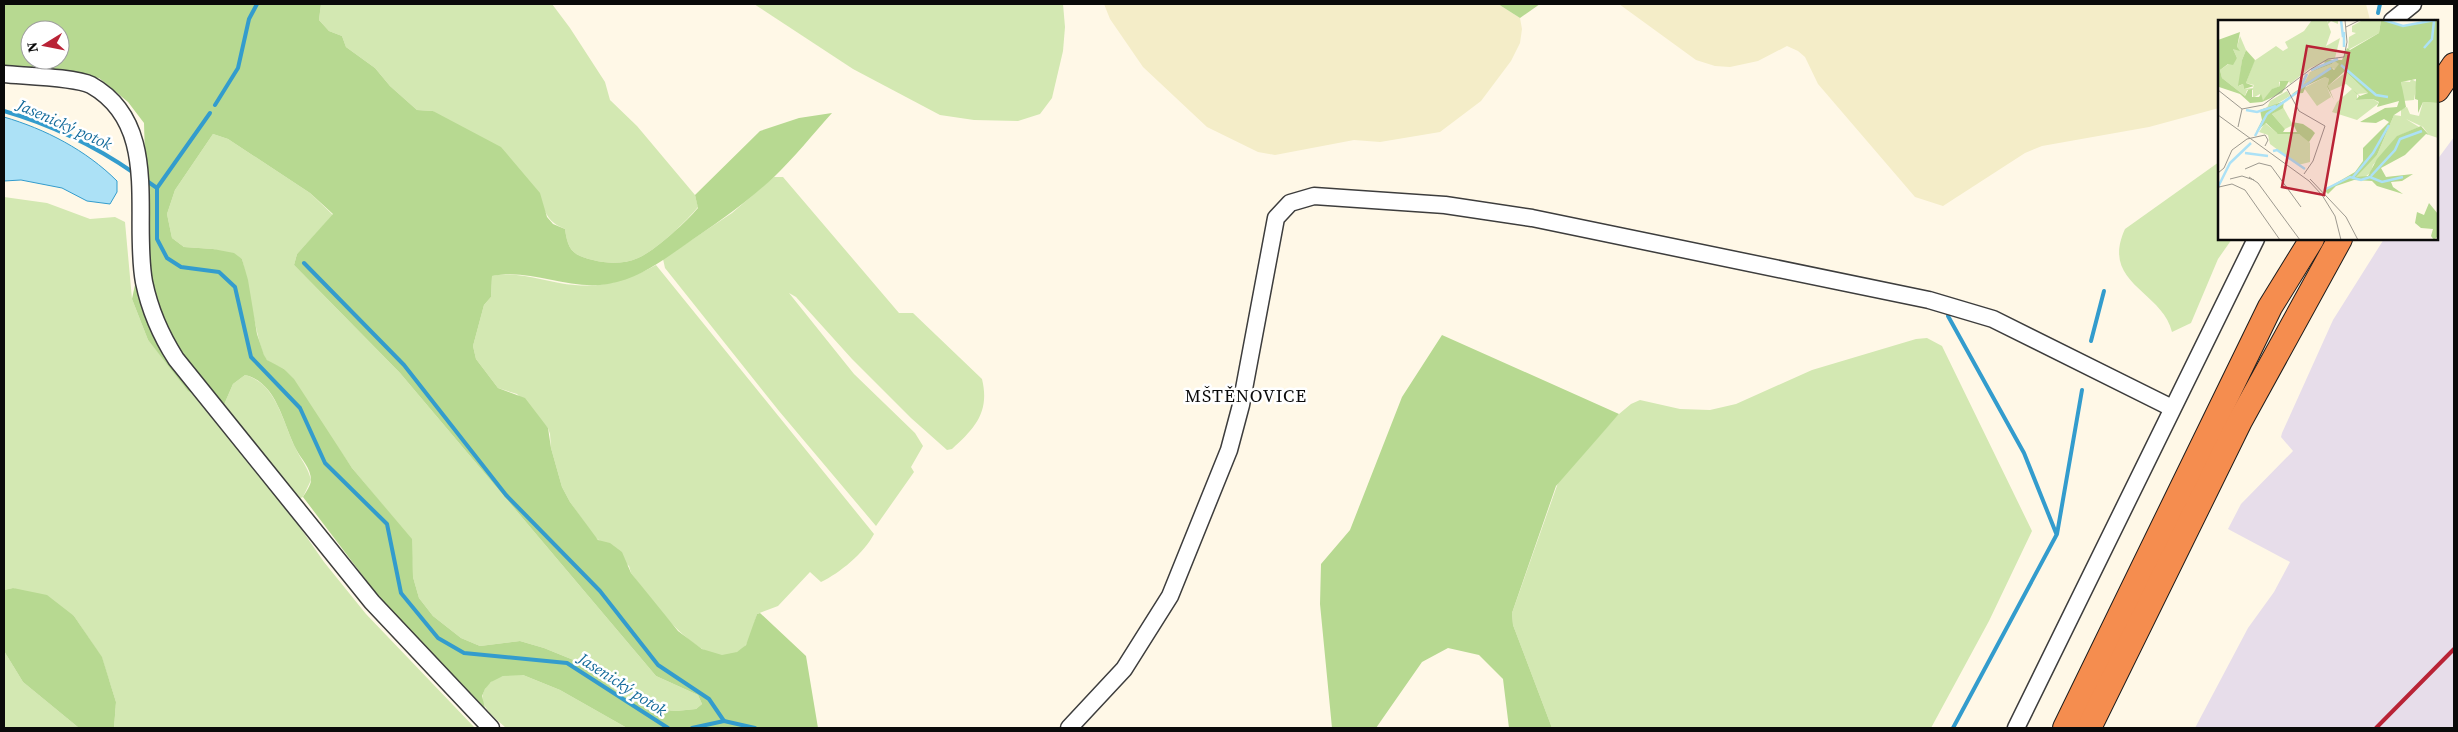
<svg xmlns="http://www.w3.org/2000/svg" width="2458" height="732" viewBox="0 0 2458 732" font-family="'Source Serif 4',serif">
<rect width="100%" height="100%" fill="#fff8e7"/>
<polygon fill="#e7ddea" points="2454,137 2454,728 2195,728 2248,628 2274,592 2290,562 2228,529 2241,504 2293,451 2281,437 2282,433 2333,320 2384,239 2437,239 2437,160"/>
<g fill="#f4edc8">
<polygon points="1104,4 1498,4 1520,18 1522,29 1520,43 1511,61 1481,101 1440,132 1380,142 1354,140 1275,155 1258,152 1207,127 1143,67 1110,19"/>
<polygon points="1619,4 2366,4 2370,20 2219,21 2219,108 2149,127 2042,146 2025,153 1943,206 1915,197 1818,84 1805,57 1798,51 1787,46 1758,61 1730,67 1715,66 1696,60"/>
</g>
<g fill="#d3e8b2">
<path d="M321,4H552L570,28L605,82L610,100L637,126L695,195L698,207C686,222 655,251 638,258C624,264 608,264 593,260C572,255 568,250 565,229C553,224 548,219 543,207L433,111L417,110L390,86L375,68L346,47L342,36L329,31L319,20Z"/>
<polygon points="754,4 1063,4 1065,27 1063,51 1052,98 1040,114 1018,121 974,120 940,115 853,69"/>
<path d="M213,134L228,139L310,193L333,215L297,254L294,265L400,373L656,676L698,695L702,704L696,709L676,711L655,709L623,696L576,661L544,648L520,641L480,646L461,638L433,616L419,598L413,577L411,539L352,468L284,369C279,366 271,364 267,360C258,352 247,277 242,259L213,249L184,247L172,238L167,214L175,190Z"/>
<path d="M2219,162V239H2232L2218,259L2191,323L2172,332C2162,290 2100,284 2125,229Z"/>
<path d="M774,177H783L899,313H913L982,379C990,412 975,428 952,449L947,450L911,418L852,359L796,297L789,293L854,374L915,433L923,446L911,467L914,472L876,526L779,411L665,268L663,259L732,213Z"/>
<polygon points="4,197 47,203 90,219 115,217 125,222 132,299 148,340 290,513 324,562 366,614 475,728 114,728 116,702 102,658 74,616 13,588 4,590"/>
<path d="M656,265L874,534C864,553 840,573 821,582L810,572L778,606L757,614C754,623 751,639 745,646C709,685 649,596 631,573L629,566L594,536L570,502L562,487L551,448L550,434L548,428L517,394L498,388L476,359L473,346L484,305L491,297L492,276C520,270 547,283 575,285C605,288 630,279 656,265Z"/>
<polygon points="1927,338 1942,346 2032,531 1989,621 1931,728 1552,728 1513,625 1512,613 1559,480 1619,414 1631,404 1640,400 1680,409 1710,410 1736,404 1812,370 1916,339"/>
<path d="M245,375C277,383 283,424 296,449C301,460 308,467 311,480L303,497L296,500L223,407L233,384Z"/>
<polygon points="4,651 23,682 79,728 4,728"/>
<path d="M523,675L560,690L627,728H506C500,722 491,716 486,708C476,695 489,679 503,676C509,674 517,675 523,675Z"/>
</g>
<g fill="#b7d991" fill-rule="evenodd">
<path d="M4,4H321L319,20L329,31L342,36L346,47L375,68L390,86L417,110L433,111L501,147L540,193L547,217L553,224L565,229C568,250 572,255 593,260C608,264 624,264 638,258C655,251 686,222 698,208L695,195L760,131L799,118L832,113C813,134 794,158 773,178C745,204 714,225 682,247C659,263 637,279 608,284C569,291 531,268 492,276L491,297L484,305L473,346L476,359L498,388L525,398L548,428L551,448L562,487L570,502L598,540L610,543L622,552L631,573L678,631L702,649L722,655L737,652L746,645L757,614L760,613L806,656L818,728H627L560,690L523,675L503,676L491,682L485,689L482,696L485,708L382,601L303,497C306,492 311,485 311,480C311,468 301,459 296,449C283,424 277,382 245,375L233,384L223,407L188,391L148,340L132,299L147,227L144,123L128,102L99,78L4,68ZM30,30H60V60H30ZM213,134L228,139L310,193L333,214L297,254L294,265L400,373L656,676L698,695L702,704L696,709L676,711L655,709L623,696L576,661L544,648L520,641L480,646L461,638L433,616L419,598L413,577L412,539L352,468L294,379L284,369L267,360L264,355L257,334L248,280L242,259L234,253L213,249L184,247L172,238L167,214L175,190Z"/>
<polygon points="1498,4 1540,4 1520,18"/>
<polygon points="1442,335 1619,414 1556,486 1512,613 1513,625 1552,728 1509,728 1503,679 1479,655 1448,648 1422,662 1376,728 1332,728 1320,604 1321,564 1350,530 1402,397"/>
<polygon points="13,588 47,595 74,616 102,657 116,702 114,728 79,728 23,682 4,651 4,590"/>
</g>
<path fill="#ace1f6" stroke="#339ccd" d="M4,117C45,129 86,150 117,181V192L110,204L87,201L62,188L21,180L4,181Z"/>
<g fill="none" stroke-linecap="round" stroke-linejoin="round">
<g stroke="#339ccd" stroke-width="4">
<polyline points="2378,13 2380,4"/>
<polyline points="215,105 238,68 249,19 257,4"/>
<path d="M4,111C49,124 95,146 134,173"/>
<polyline points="144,179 157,188 157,239 167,258 181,267 219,272 235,287 251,357 300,408 325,463 387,524 401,593 438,638 464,653 567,663 668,728"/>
<polyline points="157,188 210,113"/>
<polyline points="304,263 404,365 506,495 600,591 658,665 709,699 724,721"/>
<polyline points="1948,316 2024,453 2056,533"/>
<polyline points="2091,341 2104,291"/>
<polyline points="692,728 724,721 755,728"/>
<polyline points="1953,728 2057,534 2082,390"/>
</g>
<g stroke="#3d3d3d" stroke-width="19">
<g id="minor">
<polyline points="2392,21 2413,4"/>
<path d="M4,74C23,76 75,77 91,85C162,125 132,217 144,282C150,311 160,334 176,359L372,602L491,728"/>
<polyline points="1069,728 1124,669 1170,596 1229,450 1241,405 1276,218 1290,203 1314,196 1445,205 1532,218 1929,300 1993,319 2172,408"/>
<polyline points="2016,728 2256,239"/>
</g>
</g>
<g stroke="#1b1b1b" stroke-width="26">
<g id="highway">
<polyline points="2437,90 2454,65"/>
<polyline points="2065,728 2270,307 2312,239"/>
<polyline points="2089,728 2240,421 2340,239"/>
</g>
</g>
<use href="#minor" stroke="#fff" stroke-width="16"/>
<use href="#highway" stroke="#f58d4f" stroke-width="24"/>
<polyline stroke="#b92336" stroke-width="4" points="2376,728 2454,649"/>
</g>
<g text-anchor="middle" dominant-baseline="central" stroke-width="5" stroke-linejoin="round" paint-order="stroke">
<g font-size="16" font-style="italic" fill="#146b9b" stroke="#fff">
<text transform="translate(65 124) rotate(24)">Jasenický potok</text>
<text transform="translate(623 684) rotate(33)">Jasenický potok</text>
</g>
<g font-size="18" letter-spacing="1" fill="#0a0a0a" stroke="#fff">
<text x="1246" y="395">MŠTĚNOVICE</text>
</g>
</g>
<g transform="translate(2218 20)">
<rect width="220" height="220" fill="#fff8e7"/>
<path d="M94,0H109L110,3V0H120V4L113,1L110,4L113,12L108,26L122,18L117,38L92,48L72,64L71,61L61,62L62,66L55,69L45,80L42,74L35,78V70H29L27,76L4,58L2,50L19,38L15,29L19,27L22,16L28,30L24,40L21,66L25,64L26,69L35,68L36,65L28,63L36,41L58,26L65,31L70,28L67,22L86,11ZM163,0L161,13L130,30L131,17L138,13L134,12V6L143,1ZM116,41L122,44L117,49L113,48L84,67L92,52L114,44ZM128,52L150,73L139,74V80L155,79L161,83L139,100L114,92L119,82L134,69L128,64L112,71L110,66ZM107,57L111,59L109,67L113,77L99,86L86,68ZM193,59L199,62L196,80L185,81L183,61L192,62ZM69,71L72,76L48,90L52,81ZM205,82L220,83V118L211,115L205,107L188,99L201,107L180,116L155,145L153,152L146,158H139L137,156L159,135L176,95L183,96V89L189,87L192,94L201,96ZM65,87L75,105L67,109L54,94ZM47,103L59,113L81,114L88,118L92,123V142L80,145L52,124L50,115L41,112Z" fill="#d3e8b2"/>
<path d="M163,0L187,6L220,0V83L205,82L200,93V80L197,79L198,59L183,62L188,87L176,95L159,135L138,157L150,156L159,139L179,116L203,106L211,115L208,114L187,135L163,148L168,157L195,154L184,161L173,162L175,167L185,174L159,166L154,161L136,160L118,166L110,174L106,170L137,152L145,141V128L171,102L166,99L158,103L142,102L167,88L179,87L181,81L159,87L161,82L155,79L138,80L141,76L135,70L142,76L150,73L127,51L110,66L116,80L109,67L111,59L107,57L88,66L85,73L74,74L81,69L87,55L106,45L107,40H124L129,28L132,30L161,13ZM116,41L121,44L116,50L113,47L84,66L90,53L114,44ZM22,12L19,27L22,31L15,29L19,38L15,45L10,44L2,50L4,58L27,76L30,70L34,69V77H41L43,74L45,80L54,69L62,66V61H71L64,73L44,82L32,83L22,74L1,67L0,20ZM28,30L37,40L28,63L36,66L26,69L25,64L20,66L24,40ZM66,81L65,88L54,94L67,109L65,112H79L74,102L85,104L94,110L97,113L91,122L81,114H60L48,103L38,112L44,100L42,90ZM211,183L220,194V187V216L216,220L213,216L215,209L203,208L197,203L199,192L206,195Z" fill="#b7d991" fill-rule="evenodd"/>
<path fill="none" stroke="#ace1f6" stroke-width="2.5" d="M123,0L125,17M166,0L185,6L217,0M126,27V12M206,28L214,19L216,1M123,45L158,75L170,77M93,50L120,39M83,68L113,48M28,90L39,92L58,86M37,116L49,94L81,71L89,54M55,131L59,130L87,149M27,133L50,136M153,156L177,130L182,119L204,111M135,157L155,133L171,105M0,167L12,143L33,123M106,170L132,157L143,160L152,157L164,162L185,157"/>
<path fill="none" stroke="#9d998f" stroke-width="1" d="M128,7L142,0M69,69L81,91L107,106L95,141L86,154M0,70L24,89L45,85L93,49L110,39L126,37L129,22L127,0M0,95L91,161L104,175M20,107L24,89M27,149L41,143L53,146L83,187M0,153L6,148L14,130L29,119L47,115L50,120L47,126M31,157L40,163L82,220M12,159L24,156L36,160M92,159L128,197L140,220M1,167L14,164L27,170L62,220M104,175L117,196L123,220"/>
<path fill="#b92336" fill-opacity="0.15" stroke="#b92336" stroke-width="2.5" d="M89,26L131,33L106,175L64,167Z"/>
<rect width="220" height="220" fill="none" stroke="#0a0a0a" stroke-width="2.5"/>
</g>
<rect width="2458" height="732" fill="none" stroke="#0a0a0a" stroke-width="10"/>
<g transform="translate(45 45) rotate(260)"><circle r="24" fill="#ffffff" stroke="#9d9d9d"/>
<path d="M0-4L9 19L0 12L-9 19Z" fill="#b92336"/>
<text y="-8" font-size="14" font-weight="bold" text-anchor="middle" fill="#0a0a0a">N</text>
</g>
</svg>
